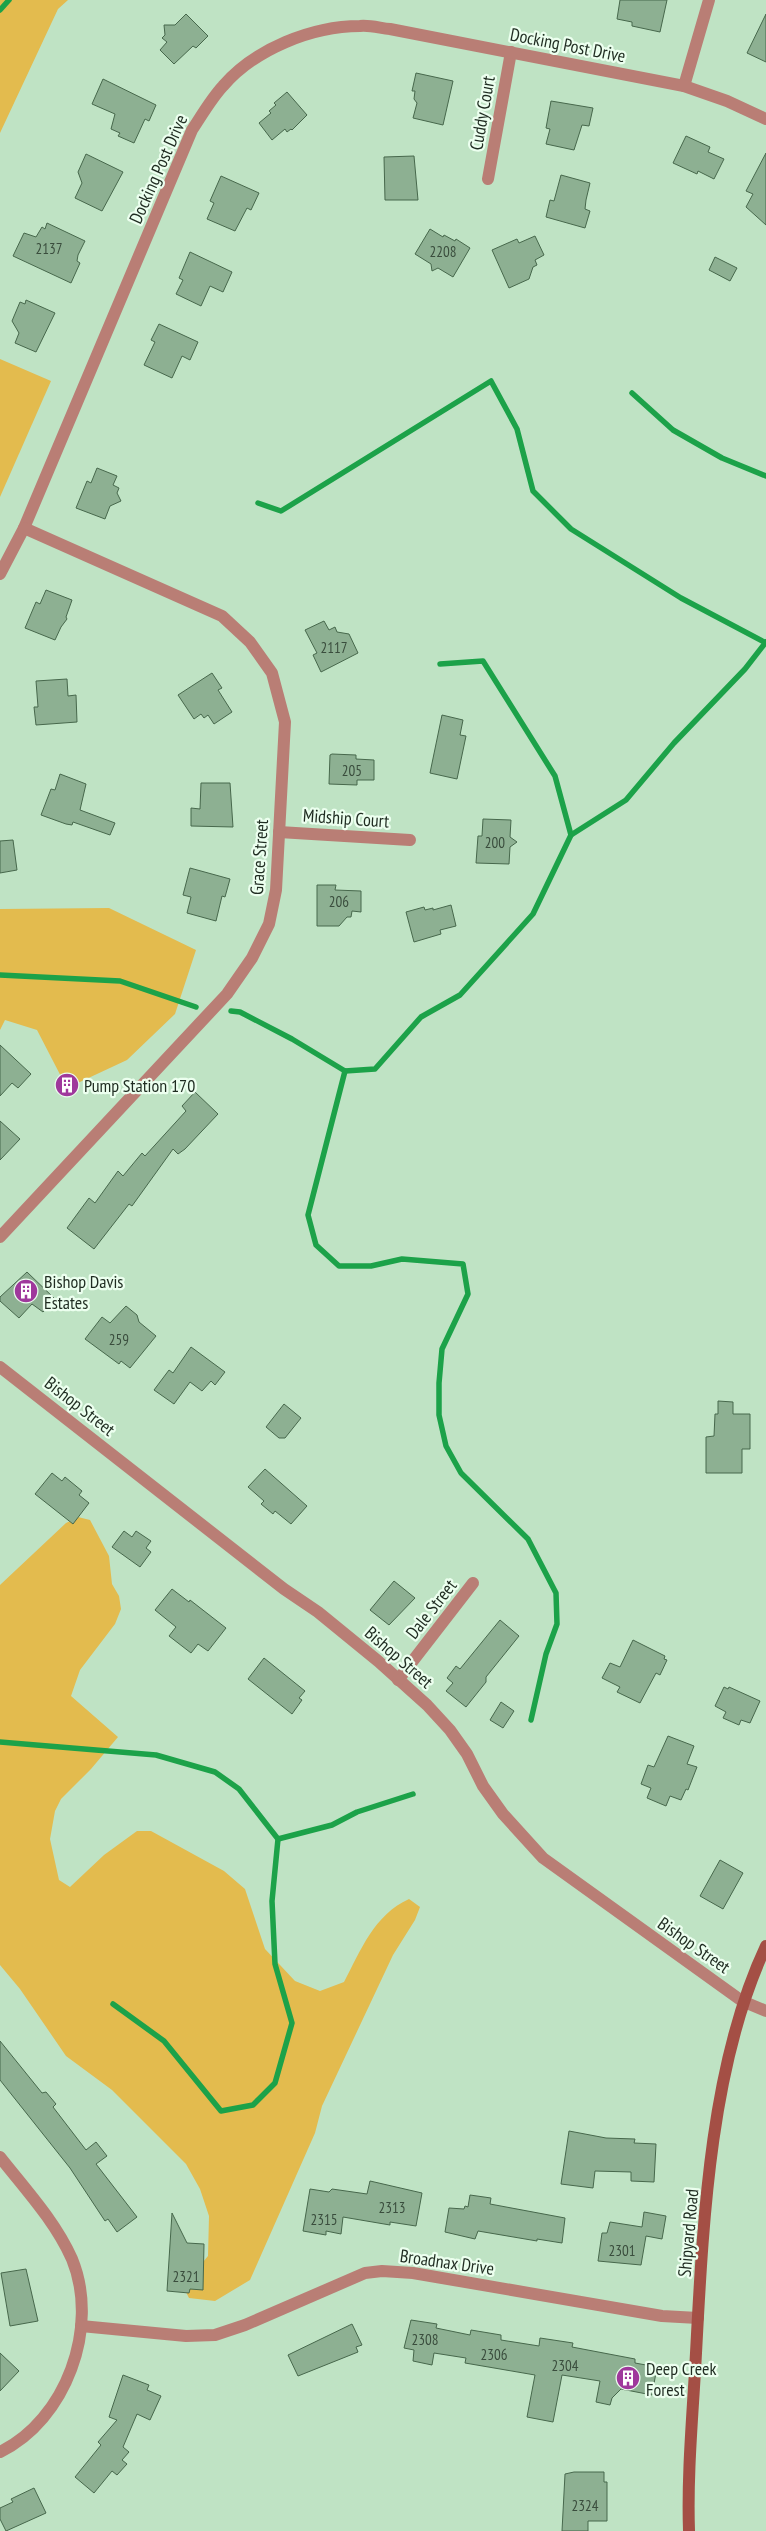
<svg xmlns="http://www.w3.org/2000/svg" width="766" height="2531" viewBox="0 0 766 2531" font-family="'PT Sans Narrow',sans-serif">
<rect width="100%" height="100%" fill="#bfe3c4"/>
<g fill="#e3bb4e">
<polygon points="0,0 68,0 58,9 0,133"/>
<polygon points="0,359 51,381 0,497"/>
<polygon points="109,908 196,950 175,1014 127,1060 67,1088 37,1030 5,1020 0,1030 0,909"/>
<path d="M78,1517L90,1520L109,1556L112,1584L119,1596L121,1609L115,1624L80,1670L71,1696L118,1737L91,1769L61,1799L55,1811L50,1839L59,1880L70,1887L104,1855L137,1831H151L224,1871L245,1889L265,1949L295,1981L320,1991L344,1982C361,1950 374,1915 409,1899L420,1907L415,1920L393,1955L322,2106L315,2133L250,2280L215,2301L189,2298L183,2286L208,2256L209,2216L200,2189L186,2164L112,2090L66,2056L20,1989L0,1965V1585L66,1523Z"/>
</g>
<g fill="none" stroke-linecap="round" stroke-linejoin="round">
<g stroke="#1ca249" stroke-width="5.5">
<polyline points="0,10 9,0"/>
<polyline points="632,393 673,430 722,458 766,476"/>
<polyline points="258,503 281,511 491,381 517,429 533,491 571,529 681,598 766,643"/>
<polyline points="440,664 483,661 555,776 571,835"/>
<polyline points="0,975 120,981 196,1007"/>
<polyline points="231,1011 240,1012 292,1039 345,1071 375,1069 421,1017 460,995 533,914 571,835 626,800 674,743 745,669 766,642"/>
<polyline points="345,1071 308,1215 316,1245 339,1266 371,1266 402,1259 463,1264 468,1294 442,1349 439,1383 439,1415 446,1446 461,1473 528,1539 556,1593 557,1624 546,1654 531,1720"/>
<polyline points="0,1742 156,1755 215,1772 239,1789 278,1839 272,1901 275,1964 292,2023 275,2083 253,2105 221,2111 164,2041 113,2004"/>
<polyline points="278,1839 332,1825 357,1812 413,1794"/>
</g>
</g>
<g fill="#8db092" stroke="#47684c">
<polygon points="620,0 667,0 660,32 632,26 632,22 617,19"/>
<polygon points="186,14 208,36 196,48 193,46 174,64 160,50 167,42 162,38 165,35 164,25 175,25"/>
<polygon points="766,14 766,62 747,53"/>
<polygon points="416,73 453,81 443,125 413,118 417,103 414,99 415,91 412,91"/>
<polygon points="103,79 156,105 149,121 145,119 134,143 118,136 120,133 111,129 115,114 92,104"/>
<polygon points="287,92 307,115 292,130 291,129 287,132 285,129 272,140 259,123 271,113 269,111 276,105 274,103"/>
<polygon points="551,101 593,108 589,126 582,125 574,150 546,144 550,129 546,128"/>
<polygon points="686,136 710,147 708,152 724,159 714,179 698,171 697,174 673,163"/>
<polygon points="766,153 766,225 746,207 753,194 746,191"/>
<polygon points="86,154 123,172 102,211 75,198 82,183 78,172"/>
<polygon points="414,156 418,200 385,200 384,157"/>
<polygon points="561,175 590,183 586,200 585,209 590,211 585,228 546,217 550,200 554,201"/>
<polygon points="221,176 259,193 251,210 247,208 235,231 207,219 214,203 210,201"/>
<polygon points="47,223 85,241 78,255 77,261 80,263 71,283 13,256 24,233 36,237 42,227 45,229"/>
<polygon points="430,229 443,237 444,235 455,241 456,239 470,248 453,277 438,268 432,271 431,264 415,254"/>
<polygon points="535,236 544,255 535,260 537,265 533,267 529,279 509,288 492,250 517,239 519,243"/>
<polygon points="190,252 232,272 223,292 210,286 201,306 176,294 183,280 179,278"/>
<polygon points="715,257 737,268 730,281 709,270"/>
<polygon points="26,300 55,313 36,352 15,343 19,333 12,321 20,302 25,304"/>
<polygon points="159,324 198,342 190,360 182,356 172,378 144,365 155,342 151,340"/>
<polygon points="97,468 117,476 113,485 119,488 117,493 121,501 110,506 105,519 76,508 87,481 91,483"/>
<polygon points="46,590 72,600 66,617 67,619 61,627 55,640 25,628 36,602 40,604"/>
<polygon points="324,621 329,630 335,627 337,632 349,634 358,653 321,672 313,655 317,653 305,630"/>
<polygon points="212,673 222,688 218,690 232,712 214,724 208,715 204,718 201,714 194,719 178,695"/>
<polygon points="67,679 68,696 76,695 77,722 36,725 34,707 38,707 36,681"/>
<polygon points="442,715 463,720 460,735 466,736 457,779 430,773"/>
<polygon points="332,754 356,755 356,759 374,760 374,780 357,780 357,785 329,784 330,755"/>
<polygon points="60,774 86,784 80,810 115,823 110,835 73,822 72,825 66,824 41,815 51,789 55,790"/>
<polygon points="201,783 230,783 233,827 191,826 191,808 200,809"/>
<polygon points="483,819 511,820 510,837 517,842 510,847 509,864 476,863 478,836 482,836"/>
<polygon points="13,840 17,870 0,873 0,841"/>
<polygon points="190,868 230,879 225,897 222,896 216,921 187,913 191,897 183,895"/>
<polygon points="317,885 336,885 335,890 361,891 361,912 352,911 351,917 347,917 339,926 317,926"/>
<polygon points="451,905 456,926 440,930 441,934 414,942 406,912 424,907 425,910 433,908 433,910"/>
<polygon points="0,1045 31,1074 18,1088 12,1083 0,1096"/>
<polygon points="195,1092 218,1114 185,1149 178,1154 173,1149 132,1206 129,1204 94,1249 67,1228 89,1198 95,1203 118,1171 123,1176 142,1153 145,1156 186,1111 182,1106"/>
<polygon points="0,1121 20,1139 0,1160"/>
<polygon points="27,1272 55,1299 43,1312 32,1304 19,1318 0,1301 0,1297"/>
<polygon points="126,1306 137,1315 139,1322 156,1336 130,1368 121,1361 119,1364 85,1339 102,1317 110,1323"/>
<polygon points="191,1347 225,1372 215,1385 211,1381 202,1391 190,1382 174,1404 154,1390 169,1370 173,1373"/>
<polygon points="718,1401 733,1402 733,1414 750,1414 750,1449 742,1449 742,1473 706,1473 706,1437 714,1436 715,1414 718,1414"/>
<polygon points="284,1404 301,1418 285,1438 279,1438 266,1427"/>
<polygon points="265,1469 307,1506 291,1524 275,1511 273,1514 261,1504 264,1501 248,1487"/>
<polygon points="52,1473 62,1481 65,1477 82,1491 79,1495 89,1503 73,1524 35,1494"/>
<polygon points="124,1531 132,1537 136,1531 151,1541 146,1548 151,1552 140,1567 112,1547"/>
<polygon points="394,1581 415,1598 389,1625 370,1610"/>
<polygon points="172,1589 189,1602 190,1600 226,1628 208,1651 198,1644 191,1653 169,1636 176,1627 155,1610"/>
<polygon points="500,1620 519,1636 486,1677 486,1682 466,1707 446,1691 453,1683 447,1678 456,1666 460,1669"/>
<polygon points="633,1640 665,1656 664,1659 667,1660 660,1675 656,1673 640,1703 617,1692 620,1687 602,1678 610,1663 620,1667"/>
<polygon points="264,1658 305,1691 299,1698 302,1700 292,1714 248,1679"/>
<polygon points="724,1687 728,1689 729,1687 760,1701 750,1723 741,1720 739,1725 723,1718 726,1712 715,1706"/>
<polygon points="501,1702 514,1711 503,1728 490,1720"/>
<polygon points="668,1736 694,1746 687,1764 697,1767 688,1790 686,1789 681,1800 670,1796 666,1806 647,1798 651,1788 641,1784 648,1765 654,1767"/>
<polygon points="720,1860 743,1873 723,1909 700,1896"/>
<polygon points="0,2041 42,2093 46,2092 56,2104 53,2107 86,2150 96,2142 107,2156 96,2164 137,2217 117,2232 108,2219 105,2221 70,2168 0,2080"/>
<polygon points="569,2131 606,2138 635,2139 634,2143 656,2144 654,2182 631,2181 631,2172 595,2171 593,2188 561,2184"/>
<polygon points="370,2181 422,2193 416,2226 390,2222 390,2225 343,2217 341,2234 326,2231 326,2235 303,2231 310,2189 329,2192 332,2189 367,2194"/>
<polygon points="470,2195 491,2198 490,2204 565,2218 562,2243 537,2239 537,2241 478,2231 475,2239 445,2232 449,2208 464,2209 465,2206 468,2207"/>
<polygon points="644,2212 666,2216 662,2239 646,2236 641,2265 598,2261 602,2233 607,2233 610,2222 642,2227"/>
<polygon points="172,2213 187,2243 204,2244 203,2290 190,2289 189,2293 167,2291"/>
<polygon points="26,2269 38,2321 10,2326 1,2273"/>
<polygon points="411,2320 437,2324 436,2328 470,2335 471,2330 501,2335 501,2340 539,2346 540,2338 573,2343 572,2347 635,2359 635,2363 657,2367 652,2395 621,2389 612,2398 610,2405 596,2402 600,2381 562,2375 553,2422 527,2417 535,2375 465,2363 466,2358 434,2353 432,2365 413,2361 414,2350 404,2348"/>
<polygon points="352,2324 362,2345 356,2347 358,2352 298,2376 288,2355"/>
<polygon points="0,2353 19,2371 0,2391"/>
<polygon points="123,2375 149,2385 147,2390 161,2396 150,2420 137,2414 123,2447 129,2452 122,2460 127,2464 117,2475 112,2471 94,2493 75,2477 101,2445 98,2442 117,2420 109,2417"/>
<polygon points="574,2472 604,2472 604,2482 607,2482 607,2521 588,2521 588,2531 562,2531 565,2474"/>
<polygon points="34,2488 46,2513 6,2531 0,2519 0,2508 13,2502 11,2499"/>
</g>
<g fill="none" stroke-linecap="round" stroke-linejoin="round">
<g stroke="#b97e75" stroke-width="12">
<polyline points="684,86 709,0"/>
<polyline points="488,179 511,52"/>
<path d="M0,574L24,528L192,130C202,115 211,99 223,86C255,49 312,26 360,26C370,25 380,28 390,29L684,86L727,101L766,119"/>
<polyline points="279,832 410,840"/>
<polyline points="0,1237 227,994 252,958 269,924 276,890 285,722 272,673 250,642 222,616 24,528"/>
<polyline points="0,1367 284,1589 318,1612 378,1661 427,1705 450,1730 467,1754 483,1786 503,1814 543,1858 742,2001 766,2011"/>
<polyline points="398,1680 473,1583"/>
<path d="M0,2157C26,2190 55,2221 72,2259C100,2327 66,2420 0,2452"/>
<polyline points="81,2326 186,2336 215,2335 245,2325 365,2273 382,2271 413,2273 662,2316 698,2318"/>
</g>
<path stroke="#a44f45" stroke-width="12" d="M689,2531C687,2472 693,2412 696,2353C703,2222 710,2065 766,1946"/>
</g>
<defs>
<g id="building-disc" transform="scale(1.25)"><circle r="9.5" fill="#9f389c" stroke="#ecffef"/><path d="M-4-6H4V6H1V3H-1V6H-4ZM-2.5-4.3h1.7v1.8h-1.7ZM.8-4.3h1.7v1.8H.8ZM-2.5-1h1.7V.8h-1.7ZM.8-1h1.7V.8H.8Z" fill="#fff"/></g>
</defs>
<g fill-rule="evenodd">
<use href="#building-disc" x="67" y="1085"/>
<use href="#building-disc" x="26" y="1291"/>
<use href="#building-disc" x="628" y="2378"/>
</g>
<g text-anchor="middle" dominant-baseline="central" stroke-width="4.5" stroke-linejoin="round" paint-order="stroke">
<g font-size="15" fill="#3a4d3d">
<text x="49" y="248">2137</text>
<text x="443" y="251">2208</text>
<text x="334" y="647">2117</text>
<text x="352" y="770">205</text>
<text x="495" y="842">200</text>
<text x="339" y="901">206</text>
<text x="119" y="1339">259</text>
<text x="392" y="2207">2313</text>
<text x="324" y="2219">2315</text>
<text x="622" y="2250">2301</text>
<text x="186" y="2276">2321</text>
<text x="425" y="2339">2308</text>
<text x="494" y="2354">2306</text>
<text x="565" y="2365">2304</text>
<text x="585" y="2505">2324</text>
</g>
<g font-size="18" fill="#1f2c21" stroke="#ecffef">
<text transform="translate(568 45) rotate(11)">Docking Post Drive</text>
<text transform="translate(482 113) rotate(-80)">Cuddy Court</text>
<text transform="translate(158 169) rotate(-66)">Docking Post Drive</text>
<text transform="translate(346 818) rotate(4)">Midship Court</text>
<text transform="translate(259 857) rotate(-86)">Grace Street</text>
<text transform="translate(80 1406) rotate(38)">Bishop Street</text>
<text transform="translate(431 1609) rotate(-52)">Dale Street</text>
<text transform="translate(399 1657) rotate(41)">Bishop Street</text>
<text transform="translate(694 1945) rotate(35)">Bishop Street</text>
<text transform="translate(688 2233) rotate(-85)">Shipyard Road</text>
<text transform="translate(447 2262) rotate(8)">Broadnax Drive</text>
</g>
<g font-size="18" fill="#1f2c21" stroke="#ecffef" text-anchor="start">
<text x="84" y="1085">Pump Station 170</text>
<text x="44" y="1281">Bishop Davis<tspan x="44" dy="21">Estates</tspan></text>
<text x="646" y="2368">Deep Creek<tspan x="646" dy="21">Forest</tspan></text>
</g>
</g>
</svg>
